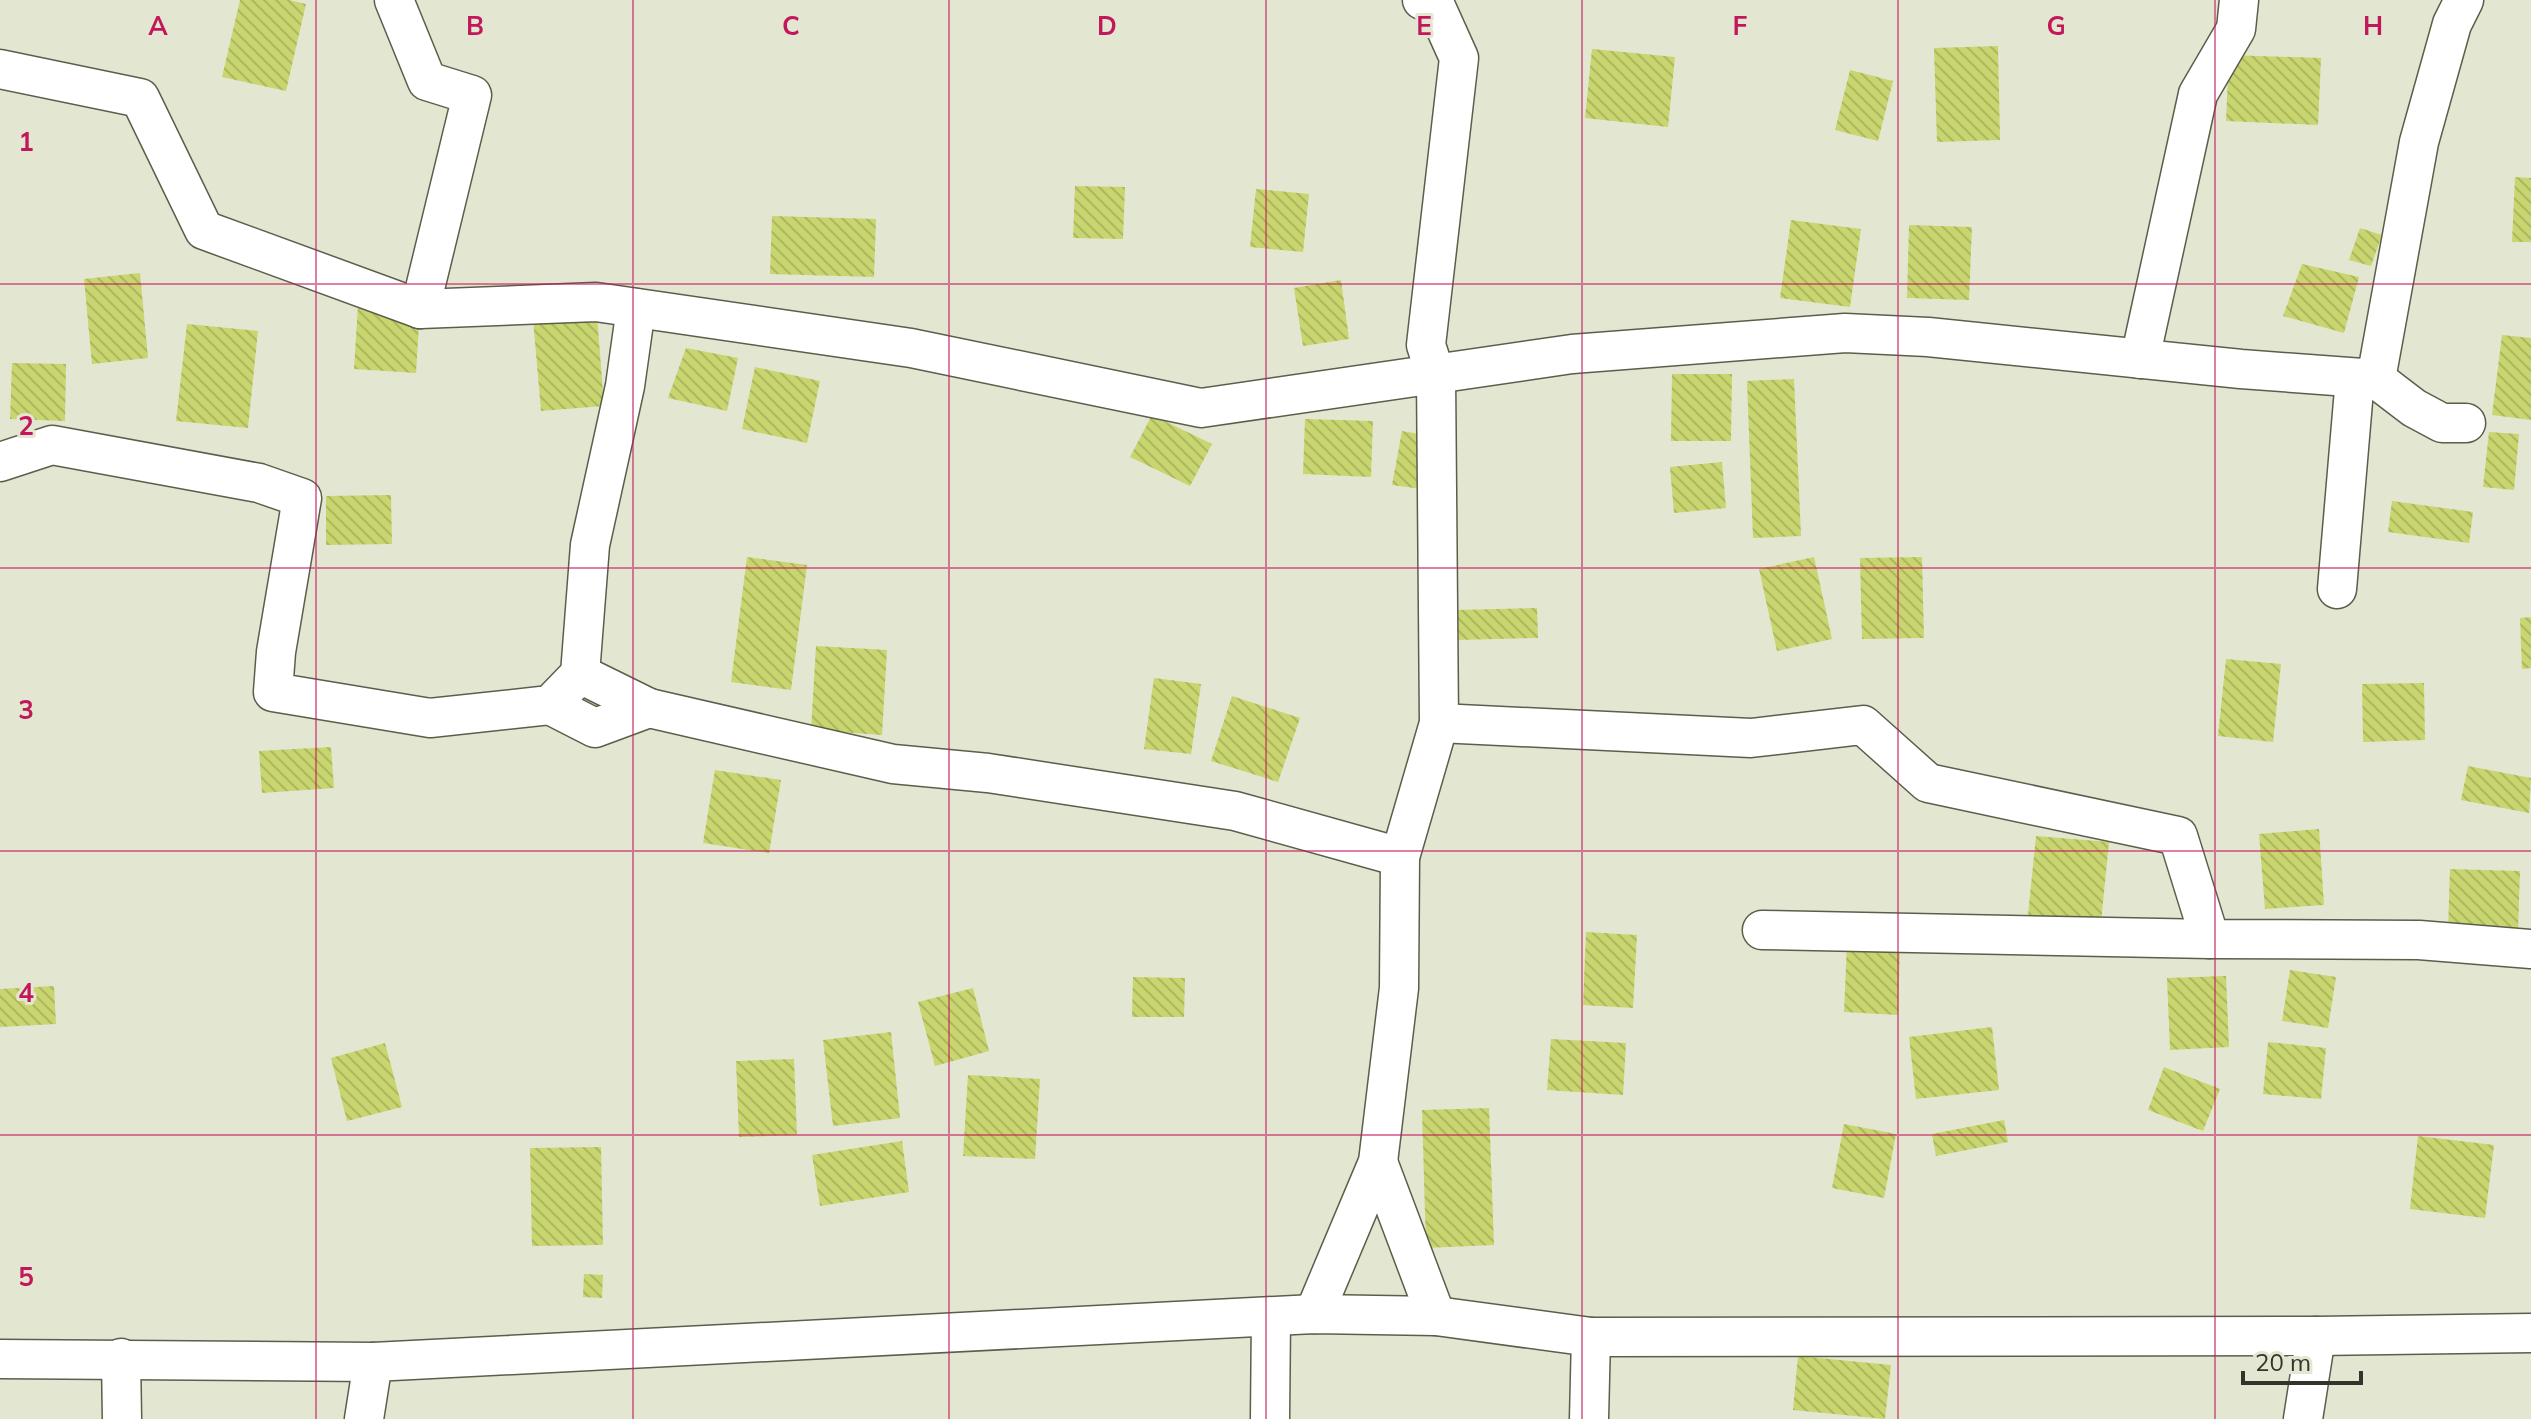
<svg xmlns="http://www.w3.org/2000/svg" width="2531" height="1419" viewBox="0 0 2531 1419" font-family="Mulish,sans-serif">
<defs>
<pattern id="building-back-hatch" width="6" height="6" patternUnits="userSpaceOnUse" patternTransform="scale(2)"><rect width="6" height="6" fill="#c9d56e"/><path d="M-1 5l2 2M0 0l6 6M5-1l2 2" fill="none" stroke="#adb75f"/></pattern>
</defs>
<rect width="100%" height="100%" fill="#e3e7d1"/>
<g fill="url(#building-back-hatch)">
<polygon points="240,0 289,0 306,4 286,91 222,77"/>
<polygon points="1998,46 2000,140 1937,142 1934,48"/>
<polygon points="1592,49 1675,57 1668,127 1585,118"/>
<polygon points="2229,55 2321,58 2318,125 2226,121"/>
<polygon points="1850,70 1893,81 1878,141 1835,130"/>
<polygon points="2515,177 2531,178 2531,242 2512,242"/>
<polygon points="1075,186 1125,187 1123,239 1073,238"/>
<polygon points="1256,189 1309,194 1303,252 1250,247"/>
<polygon points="772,216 876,219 874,277 770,274"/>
<polygon points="1791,220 1861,229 1850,307 1780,298"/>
<polygon points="1909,225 1972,227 1969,300 1907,298"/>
<polygon points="2360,228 2382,235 2371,266 2349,260"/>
<polygon points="2302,264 2359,277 2344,333 2283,316"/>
<polygon points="140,273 148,358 92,364 84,279"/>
<polygon points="1341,280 1349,339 1303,346 1294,288"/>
<polygon points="596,302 604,406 541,411 532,307"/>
<polygon points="358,305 420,309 416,373 354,369"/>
<polygon points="187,324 258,331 248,428 176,421"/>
<polygon points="2502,335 2531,338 2531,420 2492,415"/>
<polygon points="686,348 738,358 727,411 668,398"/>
<polygon points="12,363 66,364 65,421 10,419"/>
<polygon points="755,367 820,381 807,443 742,429"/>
<polygon points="1672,374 1732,374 1731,441 1671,441"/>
<polygon points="1794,379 1801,536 1753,538 1747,381"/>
<polygon points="1152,415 1212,444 1190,486 1130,457"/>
<polygon points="1305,419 1373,421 1371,477 1303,474"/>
<polygon points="1402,431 1431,436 1422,489 1392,485"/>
<polygon points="2489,432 2519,434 2514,490 2483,487"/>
<polygon points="1722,462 1726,508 1674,513 1670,467"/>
<polygon points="391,495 392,544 326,545 326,496"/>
<polygon points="2392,501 2473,512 2469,543 2388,532"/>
<polygon points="747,557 807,565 791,690 731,682"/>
<polygon points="1814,557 1832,639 1777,651 1759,569"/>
<polygon points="1922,557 1924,638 1862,639 1860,558"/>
<polygon points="1537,608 1538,638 1456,640 1456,610"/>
<polygon points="2531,617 2531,668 2522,669 2520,618"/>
<polygon points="816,646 887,650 882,735 811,730"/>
<polygon points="2226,659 2281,664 2273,742 2218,736"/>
<polygon points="1154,678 1201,684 1191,754 1144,749"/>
<polygon points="2424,683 2425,740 2363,742 2362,684"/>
<polygon points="1232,696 1300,718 1278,782 1211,761"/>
<polygon points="331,747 334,788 262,793 259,751"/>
<polygon points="2468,766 2531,778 2529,813 2461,800"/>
<polygon points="715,770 781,780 769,853 703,843"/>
<polygon points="2319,829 2324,905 2265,909 2259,834"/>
<polygon points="2036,836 2109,842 2101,922 2028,915"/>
<polygon points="2450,869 2520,871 2518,932 2448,930"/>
<polygon points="1586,932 1637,935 1633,1008 1583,1005"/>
<polygon points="1847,944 1900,946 1898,1015 1844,1012"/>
<polygon points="2290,970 2336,977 2328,1028 2282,1021"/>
<polygon points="2226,976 2229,1047 2170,1050 2167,978"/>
<polygon points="1133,977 1185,978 1184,1017 1132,1017"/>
<polygon points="54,986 56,1024 0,1027 0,989"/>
<polygon points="973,988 989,1051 935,1066 918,1002"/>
<polygon points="1992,1027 1999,1090 1916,1099 1909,1037"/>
<polygon points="891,1032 900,1118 833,1126 823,1040"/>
<polygon points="1551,1039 1626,1043 1623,1095 1547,1090"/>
<polygon points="2268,1042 2326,1048 2321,1099 2263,1094"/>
<polygon points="385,1043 402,1107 347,1121 331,1058"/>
<polygon points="794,1059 797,1135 739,1137 736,1061"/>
<polygon points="2164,1067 2220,1089 2203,1131 2148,1110"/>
<polygon points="968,1075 1040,1079 1035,1159 963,1156"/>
<polygon points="1489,1108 1494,1245 1426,1248 1422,1110"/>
<polygon points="2004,1120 2008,1142 1936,1156 1932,1134"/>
<polygon points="1844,1124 1896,1134 1884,1198 1832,1188"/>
<polygon points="2418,1136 2494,1145 2485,1218 2410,1209"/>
<polygon points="902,1141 909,1192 820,1206 812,1155"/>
<polygon points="601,1147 603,1245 532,1246 530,1148"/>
<polygon points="584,1274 603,1275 602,1298 583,1297"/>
<polygon points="1798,1356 1891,1365 1885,1419 1793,1410"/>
</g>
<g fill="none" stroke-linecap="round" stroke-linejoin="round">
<g stroke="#5b5e4b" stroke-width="41">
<g id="street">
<polyline points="394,0 427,81 472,95 420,309"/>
<polyline points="0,69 140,98 204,230 420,309 596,302 911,348 1201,408 1572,354 1845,333 1928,337 2241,369 2376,379 2419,142 2452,24 2464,0"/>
<polyline points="2140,359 2198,94 2236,29 2239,0"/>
<polyline points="2376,379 2414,408 2442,423 2466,423"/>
<polyline points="0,462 52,445 259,483 302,498 276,652 273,692 430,718 550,705 580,674 590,545 625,386 636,308"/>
<polyline points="2337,589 2355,378"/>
<polyline points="580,674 649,708"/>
<polyline points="550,705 595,728 649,708 893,764 988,773 1235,811 1400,857"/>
<polyline points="1439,723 1751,738 1863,725 1928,783 2178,836 2210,939 2419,940 2531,949"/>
<polyline points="1762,930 2210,939"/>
<polyline points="1378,1162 1436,1316"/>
<polyline points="1314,1314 1378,1162 1399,988 1400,857 1439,723 1436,376 1426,345 1459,58 1436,7 1422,0"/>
<polyline points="121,1358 122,1419"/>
<polyline points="0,1359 373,1362 1314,1314 1436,1316 1591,1337 2316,1336 2531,1333"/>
<polyline points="364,1419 373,1362"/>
<polyline points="1270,1419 1271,1317"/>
<polyline points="1589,1419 1591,1337"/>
<polyline points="2303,1419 2316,1336"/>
</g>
</g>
<use href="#street" stroke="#fff" stroke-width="38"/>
</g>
<path fill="none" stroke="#c2185b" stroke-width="2" stroke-opacity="0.55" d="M316,0V1419M633,0V1419M949,0V1419M1266,0V1419M1582,0V1419M1898,0V1419M2215,0V1419M0,284H2531M0,568H2531M0,851H2531M0,1135H2531"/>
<g font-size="26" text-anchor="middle" font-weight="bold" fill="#c2185b" stroke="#e3e7d1" stroke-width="6" stroke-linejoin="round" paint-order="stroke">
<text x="158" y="35">A</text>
<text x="475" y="35">B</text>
<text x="791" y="35">C</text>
<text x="1107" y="35">D</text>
<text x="1424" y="35">E</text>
<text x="1740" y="35">F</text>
<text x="2056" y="35">G</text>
<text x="2373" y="35">H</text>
<text x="26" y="151">1</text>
<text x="26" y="435">2</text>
<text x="26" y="719">3</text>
<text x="26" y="1002">4</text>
<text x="26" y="1286">5</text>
</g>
<path d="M2243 1371v12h118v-12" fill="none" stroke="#33342c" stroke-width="4"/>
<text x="2255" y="1371" font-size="24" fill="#33342c" stroke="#e3e7d1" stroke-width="6" paint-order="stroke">20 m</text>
</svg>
